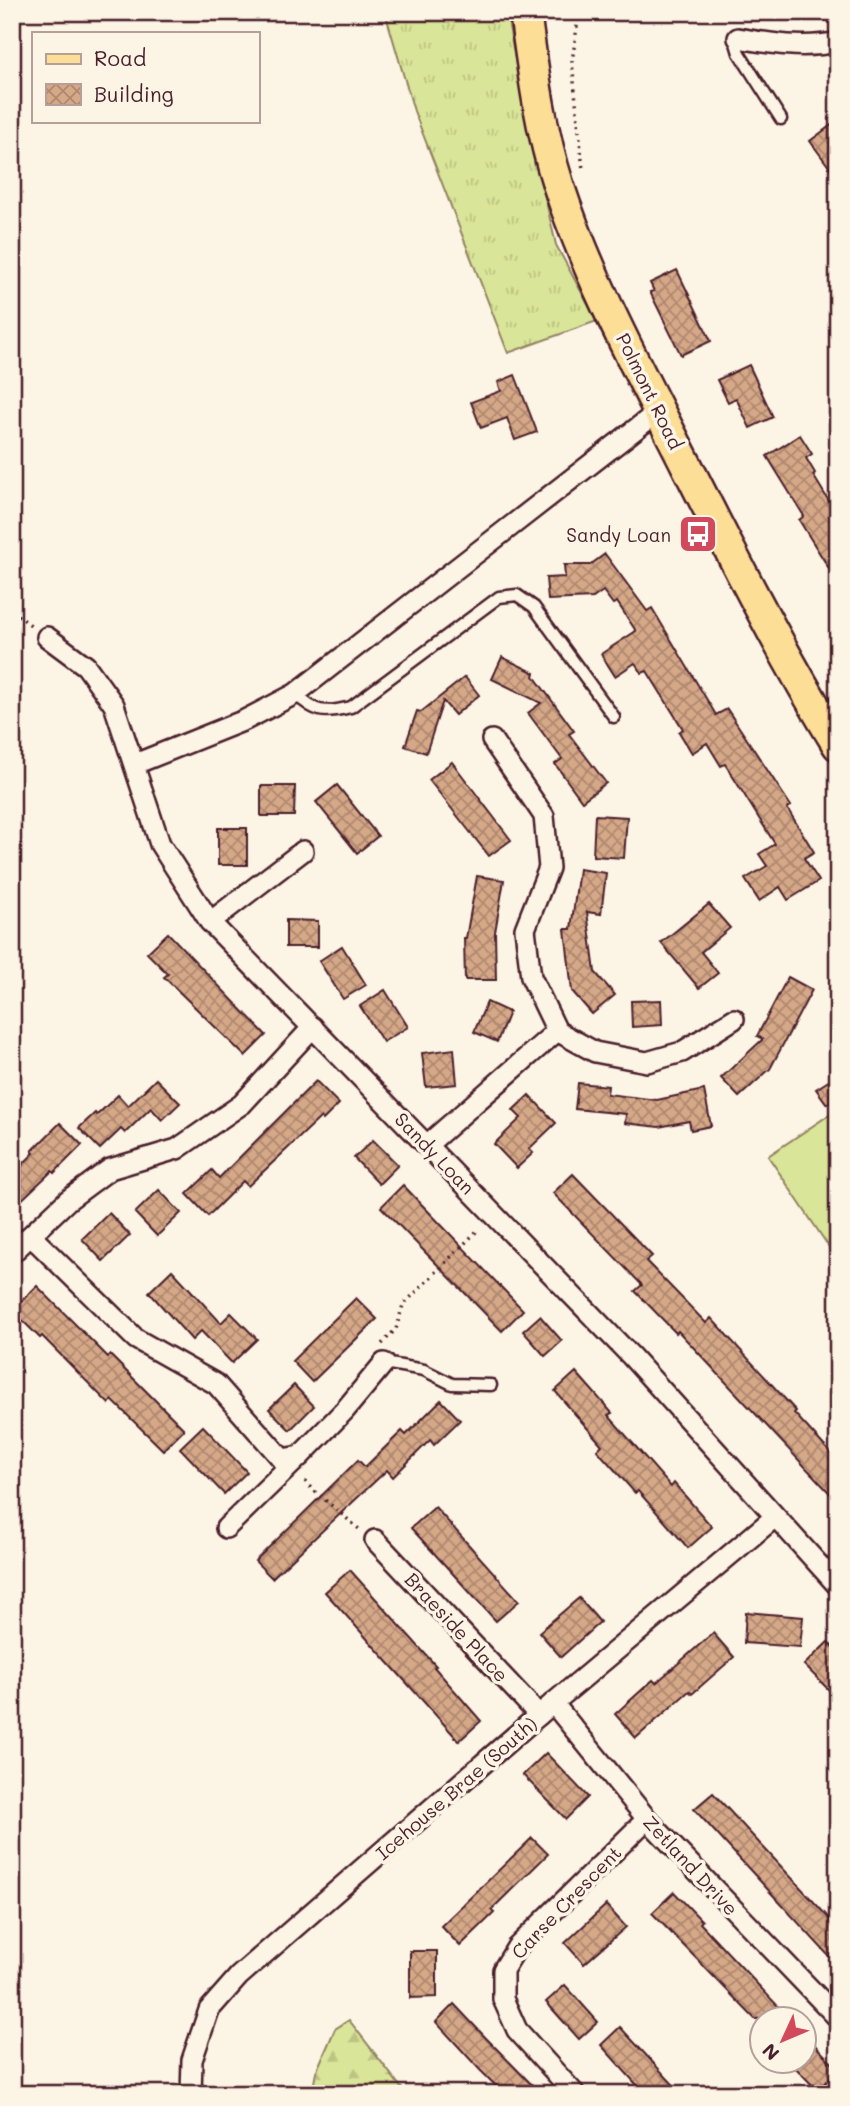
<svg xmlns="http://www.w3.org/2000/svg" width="850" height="2106" viewBox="0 0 850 2106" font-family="Mali,sans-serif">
<defs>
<pattern id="grass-tufts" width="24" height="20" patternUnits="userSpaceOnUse" patternTransform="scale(1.75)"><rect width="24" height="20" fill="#d9e598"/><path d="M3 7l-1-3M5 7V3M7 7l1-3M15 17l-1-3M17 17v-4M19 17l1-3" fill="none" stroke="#bcc483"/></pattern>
<pattern id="forest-firs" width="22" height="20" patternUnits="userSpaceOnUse" patternTransform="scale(1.75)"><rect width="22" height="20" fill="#d9e598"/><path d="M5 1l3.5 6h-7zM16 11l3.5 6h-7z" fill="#bcc483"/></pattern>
<pattern id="building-cross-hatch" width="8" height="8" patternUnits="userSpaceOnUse" patternTransform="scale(1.75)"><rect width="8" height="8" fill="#d5a887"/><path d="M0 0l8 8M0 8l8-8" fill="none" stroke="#af886f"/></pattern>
</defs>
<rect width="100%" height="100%" fill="#fcf5e5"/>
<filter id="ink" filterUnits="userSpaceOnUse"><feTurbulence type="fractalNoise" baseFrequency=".0143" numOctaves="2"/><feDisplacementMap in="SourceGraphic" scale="14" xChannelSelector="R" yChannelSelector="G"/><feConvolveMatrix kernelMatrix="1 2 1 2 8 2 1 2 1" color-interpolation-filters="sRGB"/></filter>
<g filter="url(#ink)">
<polygon fill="url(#grass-tufts)" stroke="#928262" stroke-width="2" points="385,12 481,12 508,21 522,97 556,245 597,321 508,353 414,111"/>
<polygon fill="url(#forest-firs)" stroke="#928262" stroke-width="2" points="349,2020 406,2094 312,2094 316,2072 335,2029"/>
<polygon fill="#d9e598" stroke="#928262" stroke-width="2" points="838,1109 838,1250 833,1253 768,1156"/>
<g fill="url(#building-cross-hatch)" stroke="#4a1f2b" stroke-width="2">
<polygon points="838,120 838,179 810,141"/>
<polygon points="677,270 711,341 681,355 650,292 654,291 650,283"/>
<polygon points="749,365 773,417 750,428 736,398 728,402 717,380"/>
<polygon points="515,375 537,432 515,440 507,418 481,428 471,402 501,391 498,382"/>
<polygon points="800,435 812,454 806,458 815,473 813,475 838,516 838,583 799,520 804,516 767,456"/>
<polygon points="605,554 647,611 652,608 716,715 727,709 791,806 787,808 814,852 804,858 819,881 788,900 780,887 759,901 745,879 767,866 759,854 775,844 725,764 721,766 707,743 692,753 679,732 683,729 647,671 642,673 635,663 615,676 601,654 636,631 617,602 613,604 603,591 593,598 548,600 546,578 565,577 564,565 590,565"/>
<polygon points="502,657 535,673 534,676 574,731 569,734 606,783 582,801 555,764 562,759 528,713 541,703 492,679"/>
<polygon points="465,677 479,695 455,715 443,701 426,753 405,746 417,711 421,712"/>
<polygon points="452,762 511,840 489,856 429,780"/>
<polygon points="337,785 378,836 357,853 316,802"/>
<polygon points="261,786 295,786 294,816 261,816"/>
<polygon points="595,815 627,817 624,858 593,856"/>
<rect x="218" y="828" width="29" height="37"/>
<polygon points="579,869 606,873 601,914 587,912 595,972 615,995 592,1014 572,991 565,929 571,929"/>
<polygon points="477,876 504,880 495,932 496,980 465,980 464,938 466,938"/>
<polygon points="709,904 730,928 701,952 718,973 699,988 661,943"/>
<polygon points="286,920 318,921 318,947 286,947"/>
<polygon points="168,933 266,1035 245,1056 164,977 168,974 147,953"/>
<polygon points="342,946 366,985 343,999 319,961"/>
<polygon points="788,977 812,990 770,1069 739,1097 721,1078 763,1039 757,1036"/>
<polygon points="385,990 408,1027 383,1042 360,1006"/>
<polygon points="661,1000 662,1025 632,1027 631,1001"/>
<polygon points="487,1002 509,1012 497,1042 474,1032"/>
<polygon points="454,1049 457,1084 426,1087 422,1053"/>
<polygon points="838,1075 838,1096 827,1104 816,1089"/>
<polygon points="156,1079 180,1103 162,1120 151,1108 125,1133 121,1129 100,1149 79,1128 95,1113 97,1115 118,1095 128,1106"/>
<polygon points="316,1081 339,1104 323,1120 321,1117 248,1186 243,1181 208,1216 187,1194 212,1170 219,1178"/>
<polygon points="578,1083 608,1086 607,1094 657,1100 704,1090 711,1126 691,1130 689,1121 659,1127 625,1123 626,1114 575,1109"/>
<polygon points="529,1095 556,1123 529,1149 533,1153 517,1168 494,1144 521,1118 513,1110"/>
<polygon points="60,1123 82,1145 54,1173 52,1171 12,1209 12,1175 34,1153 32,1151"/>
<polygon points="373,1140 398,1165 379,1184 354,1158"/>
<polygon points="573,1174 652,1256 646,1261 706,1323 711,1318 796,1411 794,1413 838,1461 838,1502 678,1331 676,1333 635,1291 642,1285 553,1193"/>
<polygon points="403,1185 523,1310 502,1331 381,1207"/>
<polygon points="159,1190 181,1213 157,1236 135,1213"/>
<polygon points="109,1213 130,1235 103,1261 82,1239"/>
<polygon points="172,1270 221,1323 231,1313 257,1339 232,1363 201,1331 192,1340 149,1292"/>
<polygon points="37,1286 108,1357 110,1355 184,1429 163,1450 112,1400 109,1404 42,1336 40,1338 12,1310"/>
<polygon points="356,1298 377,1319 312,1382 292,1361"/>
<polygon points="540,1316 562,1341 545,1356 523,1331"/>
<polygon points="576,1372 612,1413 608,1415 671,1487 674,1483 712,1527 688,1548 638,1491 635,1493 597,1450 602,1445 555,1391"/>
<polygon points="294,1385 314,1406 290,1430 269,1409"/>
<polygon points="441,1400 460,1420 434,1445 430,1440 393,1477 387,1470 272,1578 255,1561 358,1460 365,1467 402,1431 406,1435"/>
<polygon points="203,1426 247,1472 224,1494 180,1448"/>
<polygon points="435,1507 519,1601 496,1621 411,1528"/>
<polygon points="350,1570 436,1666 434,1667 481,1721 459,1741 325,1592"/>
<polygon points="579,1598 600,1622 561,1657 539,1632"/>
<polygon points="746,1612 803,1617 800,1647 744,1643"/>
<polygon points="713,1633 734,1657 692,1694 689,1691 636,1738 615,1714 653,1680 656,1683"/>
<polygon points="828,1642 838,1652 838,1699 804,1665"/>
<polygon points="546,1753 588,1797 566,1819 523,1775"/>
<polygon points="713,1793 838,1928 838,1966 694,1809"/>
<polygon points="532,1838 548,1854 491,1910 494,1913 460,1946 441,1926"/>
<polygon points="674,1892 702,1921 700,1923 790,2019 755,2019 652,1913"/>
<polygon points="606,1905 626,1927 584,1964 565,1943"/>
<polygon points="410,1951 437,1951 437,1997 410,1998"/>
<polygon points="565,1985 598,2022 579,2039 546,2002"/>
<polygon points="454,2004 486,2038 541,2094 504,2094 480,2070 436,2022"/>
<polygon points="620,2027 682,2094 645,2094 601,2045"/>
<polygon points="804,2034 838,2069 818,2091 789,2061 804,2061"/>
</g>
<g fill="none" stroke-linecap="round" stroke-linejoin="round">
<g stroke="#4a1f2b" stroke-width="15">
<g id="lane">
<polyline points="738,38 736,43 739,53 781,119"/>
<path d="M295,694C316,713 323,714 351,707L499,597L517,595L534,607L614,717"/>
<polyline points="384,1363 424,1370 452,1384 491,1385"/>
</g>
</g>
<g stroke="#4a1f2b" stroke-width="24">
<g id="street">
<path d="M738,38C772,44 804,49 838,42"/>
<polyline points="47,637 86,666 114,705 160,844 210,922 631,1356 838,1586"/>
<polyline points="492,740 544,816 549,868 525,929 531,977 557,1031 595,1052 647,1062 682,1052 734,1019"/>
<polyline points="135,764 245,720 295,694 659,411"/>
<polyline points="210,922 303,851"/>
<polyline points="427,1145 557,1031"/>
<polyline points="31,1236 136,1339 216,1384 282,1459 300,1456 345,1410 384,1363"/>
<polyline points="12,1253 68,1200 110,1169 177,1149 242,1104 313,1027"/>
<polyline points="226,1528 300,1456"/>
<polyline points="375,1540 539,1715"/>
<polyline points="553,1703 647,1819 838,2018"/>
<polyline points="191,2094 192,2060 209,2010 239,1976 539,1715 775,1517"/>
<polyline points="575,2094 517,2030 503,1999 503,1970 517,1947 647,1819"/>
</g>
</g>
<g stroke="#4a1f2b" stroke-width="35">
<path id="primary" d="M525,12C533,70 540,128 558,184C590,282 640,373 686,464C734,559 782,654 838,745"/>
</g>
<g stroke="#4a1f2b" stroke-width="3.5" stroke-dasharray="2 5" stroke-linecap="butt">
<polyline points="579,12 572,62 583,170"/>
<polyline points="768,12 771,25"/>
<polyline points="12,611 32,626"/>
<polyline points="382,1344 396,1329 403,1305 479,1229"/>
<polyline points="305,1481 311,1488 359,1529"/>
</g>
<use href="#lane" stroke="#fcf5e5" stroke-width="10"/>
<use href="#street" stroke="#fcf5e5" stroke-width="19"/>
<use href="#primary" stroke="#fdde96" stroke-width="30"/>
</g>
</g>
<defs>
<g id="bus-square" transform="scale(2.0125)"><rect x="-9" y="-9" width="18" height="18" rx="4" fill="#d1495b" stroke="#fcf5e5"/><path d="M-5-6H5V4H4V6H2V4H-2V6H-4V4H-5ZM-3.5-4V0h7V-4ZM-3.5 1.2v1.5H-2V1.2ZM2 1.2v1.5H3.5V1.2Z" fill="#fff"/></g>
</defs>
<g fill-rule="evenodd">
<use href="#bus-square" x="698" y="534"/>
</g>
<g text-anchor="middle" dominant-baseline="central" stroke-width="7" stroke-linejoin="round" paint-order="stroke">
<g font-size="19" fill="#4a1f2b" stroke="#fcf5e5">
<text transform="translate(650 391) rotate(64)">Polmont Road</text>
<text transform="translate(435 1153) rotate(46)">Sandy Loan</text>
<text transform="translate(457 1627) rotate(47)">Braeside Place</text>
<text transform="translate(456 1788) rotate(-41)">Icehouse Brae (South)</text>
<text transform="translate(691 1865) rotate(47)">Zetland Drive</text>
<text transform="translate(566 1902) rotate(-46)">Carse Crescent</text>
</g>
<g font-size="19" fill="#4a1f2b" stroke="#fcf5e5" text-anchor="end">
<text x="671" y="534">Sandy Loan</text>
</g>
</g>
<rect width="850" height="2106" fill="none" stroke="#fcf5e5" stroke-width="42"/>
<rect x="21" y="21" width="808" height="2064" fill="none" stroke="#4a1f2b" stroke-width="2.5" filter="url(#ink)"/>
<rect x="32" y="32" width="228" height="91" fill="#fcf5e5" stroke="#b59f9b" stroke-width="2"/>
<rect x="46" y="54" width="35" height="10" fill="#fdde96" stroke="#b59f9b" stroke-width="2"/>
<text x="94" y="66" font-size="21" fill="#4a1f2b">Road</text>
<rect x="46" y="84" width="35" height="21" fill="url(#building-cross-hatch)" stroke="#b59f9b" stroke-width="2"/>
<text x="94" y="102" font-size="21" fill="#4a1f2b">Building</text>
<g transform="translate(783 2040) rotate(226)"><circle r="33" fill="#fcf5e5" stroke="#b59f9b" stroke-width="2"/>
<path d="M0-5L12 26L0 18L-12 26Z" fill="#d1495b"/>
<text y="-10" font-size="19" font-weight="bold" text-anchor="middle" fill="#4a1f2b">N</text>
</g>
</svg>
